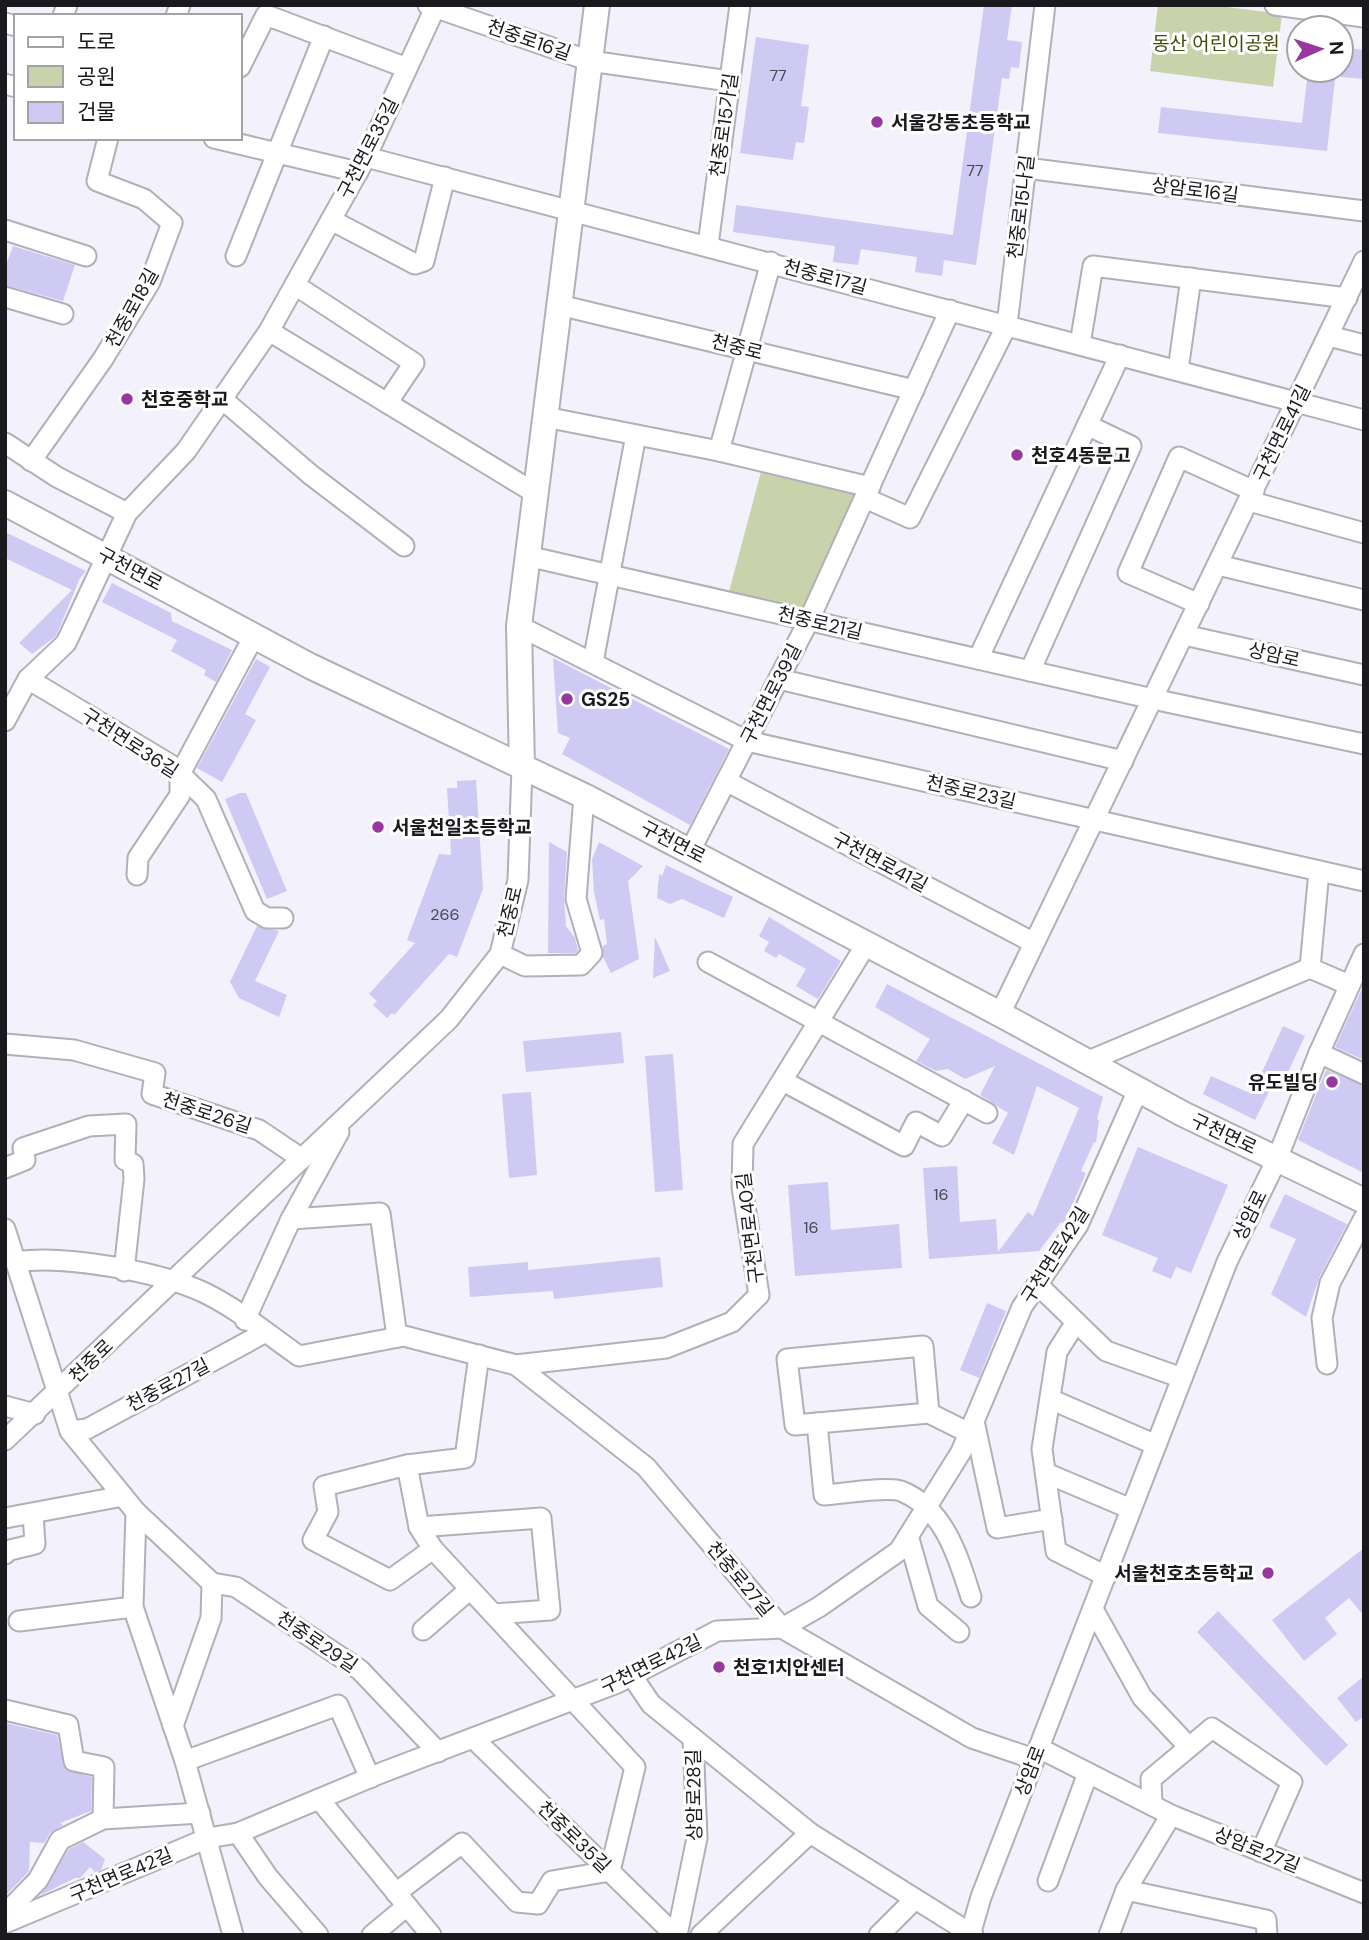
<svg xmlns="http://www.w3.org/2000/svg" width="1369" height="1940" viewBox="0 0 1369 1940" font-family="'DM Sans','Noto Sans KR',sans-serif">
<rect width="100%" height="100%" fill="#f2f1fc"/>
<g fill="#c8d2ab">
<polygon points="1158,5 1211,5 1282,14 1273,87 1150,71"/>
<polygon points="762,468 858,492 805,612 729,592"/>
</g>
<g fill="#cecaf4">
<polygon points="984,5 1012,5 1007,40 1022,42 1019,68 1011,67 1009,79 1002,78 976,265 944,260 942,276 915,272 917,257 861,249 858,265 833,262 835,246 733,232 736,205 953,235"/>
<polygon points="756,37 809,45 801,106 809,107 804,143 796,142 793,160 740,153"/>
<polygon points="1341,47 1364,50 1364,79 1341,77"/>
<polygon points="1308,70 1336,70 1327,151 1158,133 1161,107 1302,123"/>
<polygon points="13,246 75,265 63,301 5,285 5,268"/>
<polygon points="5,532 86,571 80,578 56,636 32,654 19,643 72,590 5,558"/>
<polygon points="112,583 171,613 172,621 232,650 216,682 204,675 206,670 171,651 177,640 102,602"/>
<polygon points="553,658 729,749 690,825 562,754 570,738 558,733"/>
<polygon points="256,659 270,667 245,714 256,720 222,782 197,768"/>
<polygon points="476,780 483,889 457,957 449,954 394,1015 392,1013 387,1018 373,1005 377,1001 369,994 415,943 407,940 439,854 451,855 447,788 457,788 457,781"/>
<polygon points="240,793 246,793 287,891 267,899 225,799"/>
<polygon points="549,842 567,852 564,898 566,926 575,938 578,950 576,953 548,953"/>
<polygon points="599,842 643,866 628,881 639,959 611,973 603,957 603,946 607,944 604,919 600,920 594,892 592,859"/>
<polygon points="666,865 733,897 724,918 682,899 670,904 657,898 659,874 662,876"/>
<polygon points="769,917 841,961 818,999 796,986 806,969 779,954 776,958 764,951 769,942 759,936"/>
<polygon points="257,926 279,931 255,981 287,995 279,1017 239,998 230,982"/>
<polygon points="655,937 670,971 653,978"/>
<polygon points="887,984 1103,1097 1097,1119 1099,1120 1096,1143 1094,1142 1081,1171 1086,1173 1064,1224 1061,1222 1039,1251 929,1259 923,1168 957,1166 960,1222 996,1219 998,1252 1028,1212 1033,1216 1079,1108 1037,1086 1014,1155 992,1143 1008,1113 980,1095 995,1066 965,1079 948,1069 936,1071 916,1061 930,1039 875,1007"/>
<polygon points="1364,984 1364,1060 1335,1047"/>
<polygon points="1283,1026 1305,1036 1283,1083 1275,1080 1255,1120 1203,1094 1211,1076 1252,1094"/>
<polygon points="621,1032 624,1063 526,1072 523,1041"/>
<polygon points="673,1054 683,1190 655,1192 645,1056"/>
<polygon points="1326,1070 1364,1086 1364,1173 1298,1140"/>
<polygon points="531,1092 537,1175 509,1178 502,1094"/>
<polygon points="1138,1147 1228,1185 1191,1273 1176,1267 1171,1279 1152,1271 1158,1258 1102,1235"/>
<polygon points="828,1182 831,1230 899,1224 902,1268 795,1276 788,1185"/>
<polygon points="1285,1194 1347,1224 1319,1278 1306,1317 1271,1294 1296,1239 1269,1227"/>
<polygon points="660,1257 663,1287 554,1299 553,1291 470,1297 468,1267 528,1262 528,1270"/>
<polygon points="987,1303 1006,1311 979,1378 960,1370"/>
<polygon points="1364,1548 1364,1616 1349,1598 1325,1618 1337,1634 1304,1661 1272,1620"/>
<polygon points="1218,1611 1348,1745 1326,1766 1197,1632"/>
<polygon points="1364,1676 1364,1716 1356,1722 1337,1698"/>
<polygon points="5,1723 57,1735 65,1769 92,1777 91,1811 60,1823 63,1825 50,1833 44,1843 30,1842 29,1871 5,1896"/>
<polygon points="83,1842 105,1859 101,1870 95,1872 90,1867 80,1878 75,1878 41,1895 69,1849"/>
</g>
<g fill="none" stroke-linecap="round" stroke-linejoin="round">
<g stroke="#b1b0ba" stroke-width="23">
<g id="minor">
<polyline points="428,5 590,61 729,81"/>
<polyline points="1275,5 1364,17"/>
<polyline points="63,16 67,5"/>
<polyline points="176,16 180,5"/>
<polyline points="5,23 16,26"/>
<polyline points="240,67 266,15 407,68"/>
<polyline points="5,84 16,87"/>
<polyline points="214,138 358,172"/>
<polyline points="366,157 1364,420"/>
<polyline points="1026,168 1364,211"/>
<polyline points="331,220 415,264 424,261 445,177"/>
<polyline points="5,230 86,256"/>
<polyline points="708,245 740,5"/>
<polyline points="236,256 324,36"/>
<polyline points="295,285 414,363 387,403"/>
<polyline points="5,297 63,314"/>
<polyline points="559,305 914,390"/>
<polyline points="269,331 535,493"/>
<polyline points="1329,336 1364,345"/>
<polyline points="1080,344 1093,266 1347,298"/>
<polyline points="1178,370 1191,278"/>
<polyline points="222,399 311,475 404,546"/>
<polyline points="545,417 719,451 870,487"/>
<polyline points="5,443 57,477 127,513"/>
<polyline points="719,451 771,262"/>
<polyline points="31,461 103,359 150,282 172,223 144,199 97,181 108,138"/>
<polyline points="865,498 910,518 1007,325 1045,5"/>
<polyline points="1249,501 1364,533"/>
<polyline points="527,556 1153,699 1364,744"/>
<polyline points="1218,565 1364,600"/>
<polyline points="1199,604 1128,573 1179,457 1254,491"/>
<polyline points="519,626 747,741 1364,881"/>
<polyline points="1184,635 1364,675"/>
<polyline points="978,659 1120,355"/>
<polyline points="593,662 636,435"/>
<polyline points="1030,671 1131,446 1087,425"/>
<polyline points="28,679 171,765 206,799 255,911 267,918 283,918"/>
<polyline points="779,679 1123,761"/>
<polyline points="5,721 28,679 66,643 127,513 186,451 269,331 366,157 435,8"/>
<polyline points="726,781 1034,943"/>
<polyline points="690,851 809,620 950,310"/>
<polyline points="137,875 138,858 180,795 180,774 254,636"/>
<polyline points="500,954 525,966 581,965 592,953 576,899 584,796"/>
<polyline points="708,962 987,1113"/>
<polyline points="1310,968 1319,871"/>
<polyline points="1000,1014 1364,261"/>
<polyline points="5,1044 74,1050 155,1073 152,1094 259,1130 302,1159"/>
<polyline points="1319,1053 1364,1074"/>
<polyline points="1086,1062 1310,968 1349,985"/>
<polyline points="783,1081 904,1146 916,1122 942,1136 964,1100"/>
<polyline points="5,1168 25,1160 23,1148 89,1126 126,1124 125,1160 133,1164 134,1179 124,1271"/>
<polyline points="291,1219 380,1213 397,1337"/>
<polyline points="5,1229 70,1431 136,1512 133,1607 185,1761 233,1935"/>
<path d="M16,1262C63,1254 161,1272 205,1293C238,1309 269,1335 299,1356L404,1336L516,1365L646,1467L782,1628L972,1738L1034,1759"/>
<polyline points="1037,1284 1106,1351 1182,1378"/>
<polyline points="245,1320 291,1219 339,1132"/>
<polyline points="1076,1322 1057,1352 1042,1449 1056,1551 1106,1576"/>
<polyline points="1327,1364 1322,1318 1330,1283 1364,1218"/>
<polyline points="516,1365 666,1348 732,1322 759,1295 742,1187 743,1144 867,943"/>
<polyline points="1050,1399 1156,1445"/>
<polyline points="5,1406 35,1414"/>
<polyline points="929,1413 923,1346 787,1359 795,1425 929,1413 969,1433"/>
<polyline points="974,1421 997,1528 1052,1519"/>
<path d="M817,1423L824,1495C842,1494 887,1486 901,1491C944,1508 958,1556 971,1597"/>
<polyline points="70,1431 87,1429 264,1333"/>
<polyline points="5,1440 449,1019 500,954 518,880 522,768"/>
<polyline points="1046,1473 1131,1509"/>
<polyline points="136,1512 212,1583 211,1618 173,1726"/>
<polyline points="5,1518 123,1496"/>
<polyline points="419,1527 541,1518 550,1610 494,1614"/>
<polyline points="909,1539 928,1606 959,1632"/>
<polyline points="433,1549 390,1580 313,1540 328,1512 324,1486 407,1465 465,1458 479,1355"/>
<polyline points="5,1554 6,1551 35,1544 33,1514"/>
<polyline points="212,1583 236,1587 360,1670 438,1752"/>
<polyline points="1093,1609 1142,1697 1189,1747"/>
<polyline points="19,1621 133,1607"/>
<polyline points="423,1630 470,1589"/>
<polyline points="632,1676 651,1704 810,1833 973,1935"/>
<polyline points="5,1710 68,1725 74,1761 104,1767 103,1819"/>
<polyline points="473,1738 675,1935"/>
<polyline points="1039,1748 1171,1815 1364,1893"/>
<polyline points="185,1761 338,1705 370,1778"/>
<polyline points="319,1799 431,1935"/>
<polyline points="1152,1805 1151,1779 1212,1728 1292,1782 1261,1852"/>
<polyline points="238,1833 268,1877 318,1935"/>
<polyline points="1048,1881 1088,1773"/>
<polyline points="1126,1890 1266,1920 1267,1935"/>
<polyline points="396,1893 462,1843 517,1902 538,1904 552,1881 610,1871 635,1767 433,1549 419,1527 407,1465"/>
<polyline points="5,1914 38,1880 60,1840 103,1819 200,1813"/>
<polyline points="5,1923 208,1838 238,1833 381,1773 617,1683 717,1631 782,1628 819,1607 899,1551 961,1452 1022,1307 1078,1225 1138,1090"/>
<polyline points="372,1935 407,1906"/>
<polyline points="677,1935 697,1838 693,1738"/>
<polyline points="701,1935 810,1833"/>
<polyline points="879,1935 915,1899"/>
<polyline points="970,1935 981,1897 1227,1262 1277,1159 1319,1053 1364,954"/>
<polyline points="1109,1935 1126,1890 1171,1815"/>
</g>
</g>
<g stroke="#b1b0ba" stroke-width="28">
<g id="major">
<polyline points="5,503 310,666 584,796 1000,1014 1183,1114 1364,1201"/>
<polyline points="522,768 519,626 597,5"/>
</g>
</g>
<use href="#minor" stroke="#fff" stroke-width="19"/>
<use href="#major" stroke="#fff" stroke-width="24"/>
</g>
<g fill="#98389f" stroke="#fff" stroke-width="2.5">
<circle cx="877" cy="122" r="7"/>
<circle cx="127" cy="399" r="7"/>
<circle cx="1017" cy="455" r="7"/>
<circle cx="567" cy="699" r="7"/>
<circle cx="378" cy="827" r="7"/>
<circle cx="1332" cy="1082" r="7"/>
<circle cx="1268" cy="1573" r="7"/>
<circle cx="719" cy="1667" r="7"/>
</g>
<g text-anchor="middle" dominant-baseline="central" stroke-width="6" stroke-linejoin="round" paint-order="stroke">
<g font-size="16" fill="#474654">
<text x="778" y="75">77</text>
<text x="975" y="170">77</text>
<text x="445" y="914">266</text>
<text x="941" y="1194">16</text>
<text x="811" y="1227">16</text>
</g>
<g font-size="19" fill="#1a1a1e" stroke="#fff">
<text transform="translate(529 40) rotate(19)">천중로16길</text>
<text transform="translate(724 125) rotate(-82)">천중로15가길</text>
<text transform="translate(368 148) rotate(-63)">구천면로35길</text>
<text transform="translate(1195 190) rotate(7)">상암로16길</text>
<text transform="translate(1021 207) rotate(-83)">천중로15나길</text>
<text transform="translate(825 277) rotate(15)">천중로17길</text>
<text transform="translate(132 308) rotate(-61)">천중로18길</text>
<text transform="translate(737 347) rotate(14)">천중로</text>
<text transform="translate(1282 433) rotate(-64)">구천면로41길</text>
<text transform="translate(130 569) rotate(28)">구천면로</text>
<text transform="translate(820 623) rotate(13)">천중로21길</text>
<text transform="translate(1274 655) rotate(13)">상암로</text>
<text transform="translate(771 694) rotate(-63)">구천면로39길</text>
<text transform="translate(130 743) rotate(33)">구천면로36길</text>
<text transform="translate(971 792) rotate(13)">천중로23길</text>
<text transform="translate(673 842) rotate(27)">구천면로</text>
<text transform="translate(880 862) rotate(28)">구천면로41길</text>
<text transform="translate(510 912) rotate(-77)">천중로</text>
<text transform="translate(207 1113) rotate(18)">천중로26길</text>
<text transform="translate(1224 1134) rotate(25)">구천면로</text>
<text transform="translate(1250 1215) rotate(-64)">상암로</text>
<text transform="translate(750 1228) rotate(-97)">구천면로40길</text>
<text transform="translate(1055 1255) rotate(-58)">구천면로42길</text>
<text transform="translate(91 1361) rotate(-44)">천중로</text>
<text transform="translate(168 1385) rotate(-28)">천중로27길</text>
<text transform="translate(740 1579) rotate(50)">천중로27길</text>
<text transform="translate(317 1642) rotate(34)">천중로29길</text>
<text transform="translate(651 1664) rotate(-26)">구천면로42길</text>
<text transform="translate(1030 1771) rotate(-69)">상암로</text>
<text transform="translate(694 1795) rotate(-91)">상암로28길</text>
<text transform="translate(574 1837) rotate(44)">천중로35길</text>
<text transform="translate(1257 1850) rotate(22)">상암로27길</text>
<text transform="translate(121 1875) rotate(-23)">구천면로42길</text>
</g>
<g font-size="19" fill="#3f4a04" stroke="#fff">
<text x="1216" y="43">동산 어린이공원</text>
</g>
<g font-size="19" font-weight="bold" fill="#1a1a1e" stroke="#fff" text-anchor="start">
<text x="891" y="122">서울강동초등학교</text>
<text x="141" y="399">천호중학교</text>
<text x="1031" y="455">천호4동문고</text>
<text x="581" y="699">GS25</text>
<text x="392" y="827">서울천일초등학교</text>
<text x="1318" y="1082" text-anchor="end">유도빌딩</text>
<text x="1254" y="1573" text-anchor="end">서울천호초등학교</text>
<text x="733" y="1667">천호1치안센터</text>
</g>
</g>
<rect width="1369" height="1940" fill="none" stroke="#1a1a1e" stroke-width="14"/>
<rect x="14" y="14" width="228" height="126" fill="#ffffff" stroke="#a3a3a5" stroke-width="2"/>
<rect x="28" y="37" width="35" height="10" fill="#ffffff" stroke="#a3a3a5" stroke-width="2"/>
<text x="77" y="49" font-size="21" fill="#1a1a1e">도로</text>
<rect x="28" y="66" width="35" height="21" fill="#c8d2ab" stroke="#a3a3a5" stroke-width="2"/>
<text x="77" y="84" font-size="21" fill="#1a1a1e">공원</text>
<rect x="28" y="102" width="35" height="21" fill="#cecaf4" stroke="#a3a3a5" stroke-width="2"/>
<text x="77" y="119" font-size="21" fill="#1a1a1e">건물</text>
<g transform="translate(1320 49) rotate(87)"><circle r="33" fill="#ffffff" stroke="#a3a3a5" stroke-width="2"/>
<path d="M0-5L12 26L0 18L-12 26Z" fill="#98389f"/>
<text y="-10" font-size="19" font-weight="bold" text-anchor="middle" fill="#1a1a1e">N</text>
</g>
</svg>
